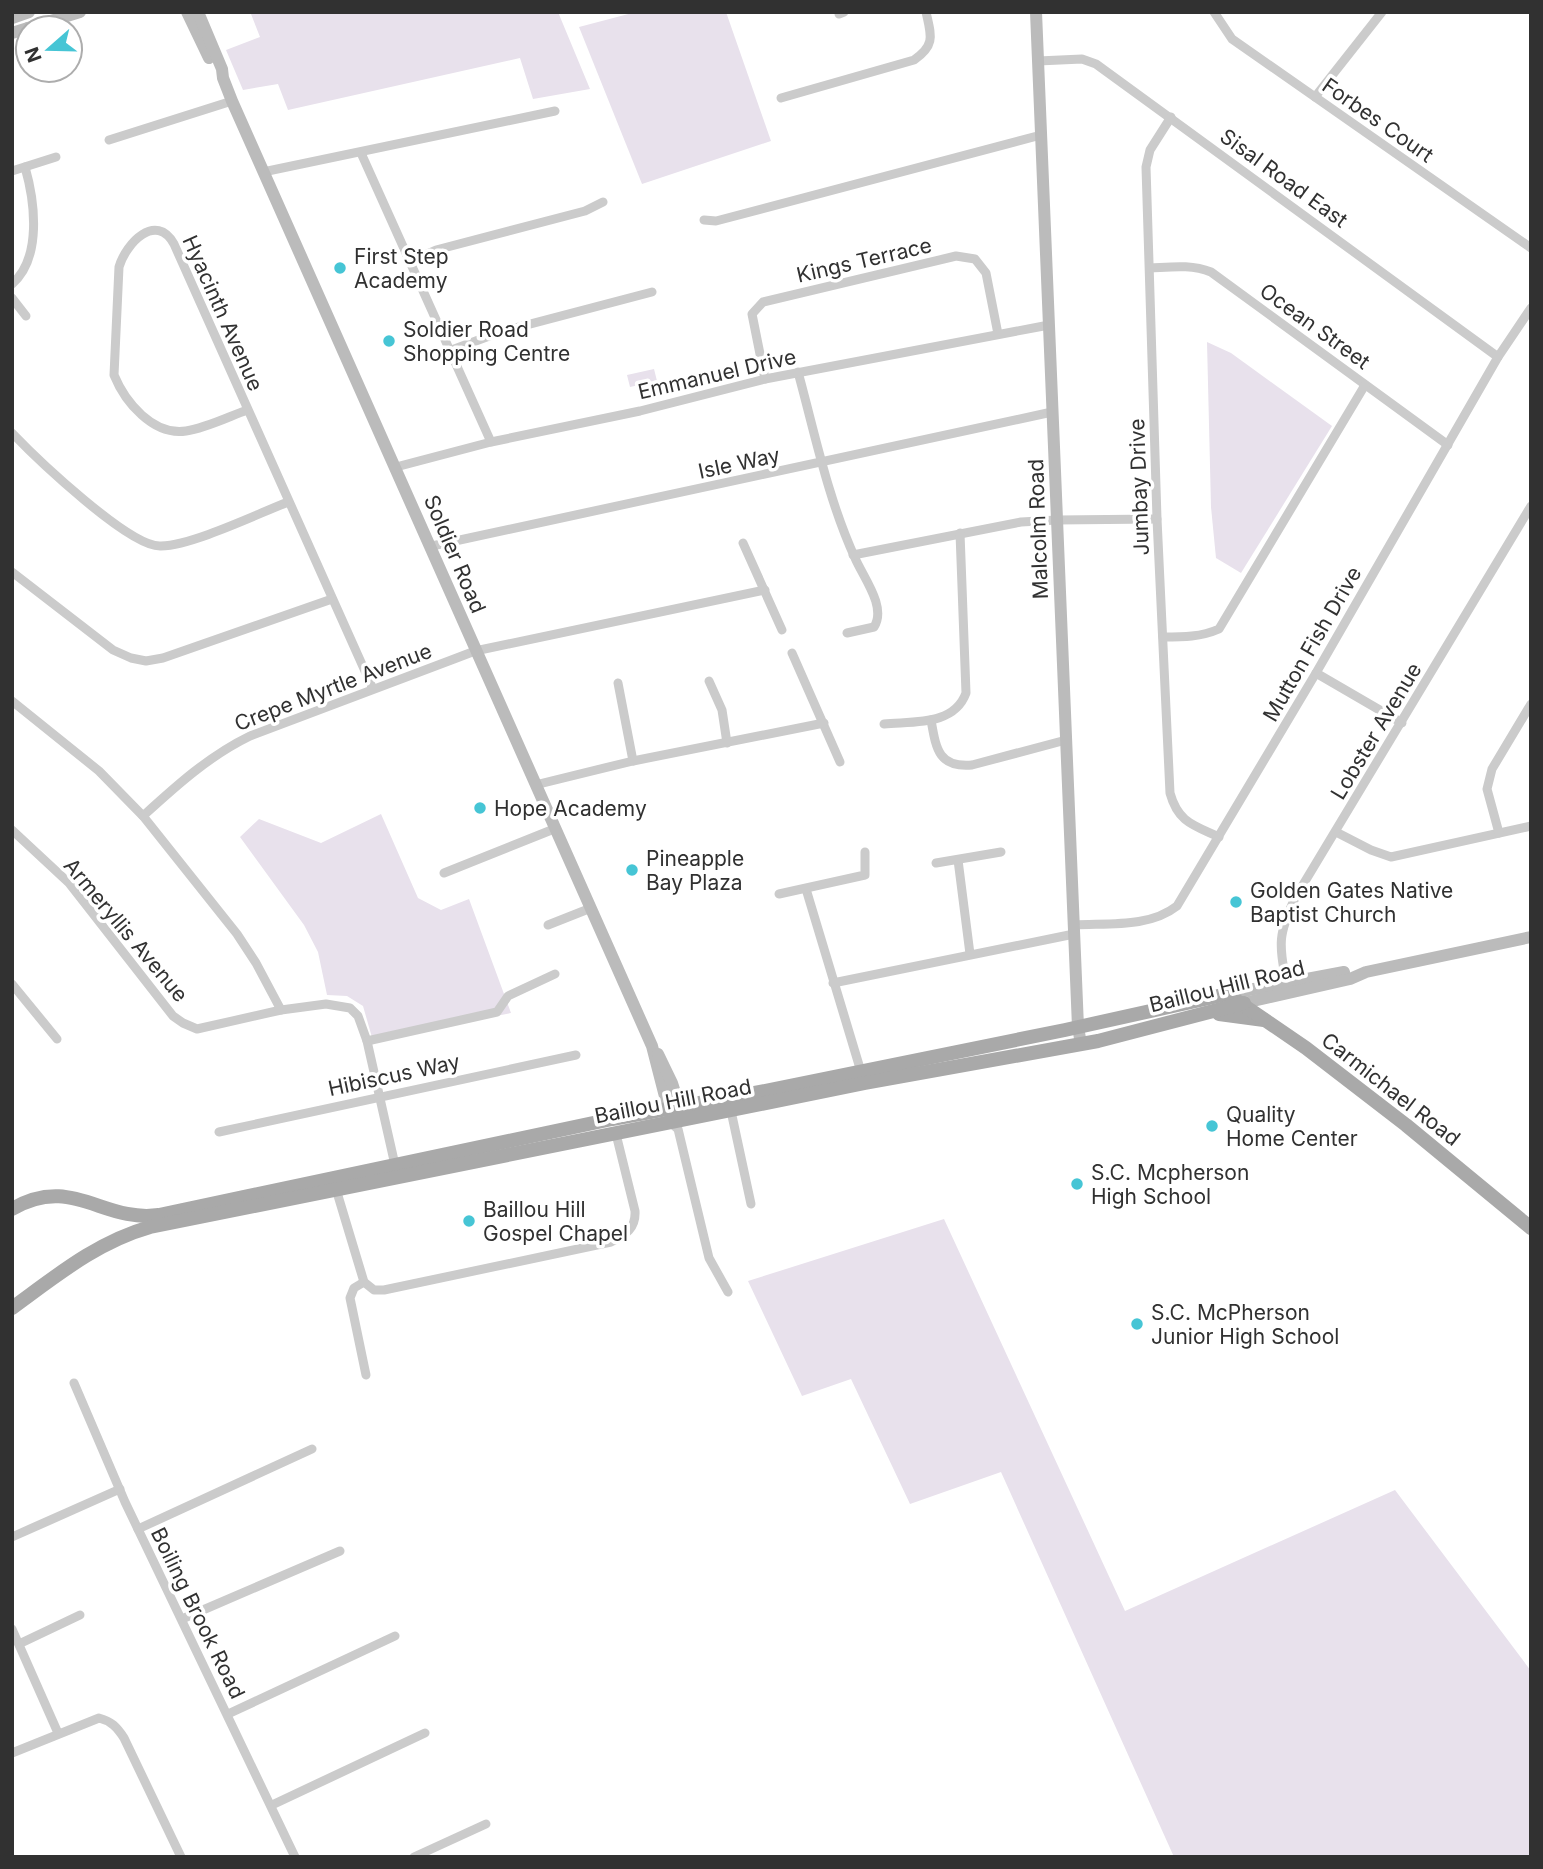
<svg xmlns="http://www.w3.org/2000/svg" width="1543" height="1869" viewBox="0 0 1543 1869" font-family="Inter,sans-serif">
<rect width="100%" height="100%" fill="#fff"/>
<g fill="#e8e1ec">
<polygon points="257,12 558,12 590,89 533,99 520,58 288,110 278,84 243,90 226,50 260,37 251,14"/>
<polygon points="636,12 726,12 771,141 642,184 579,27"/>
<polygon points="1207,342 1231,353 1332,426 1241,573 1216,558 1211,507"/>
<polygon points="654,369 657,381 630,387 627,375"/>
<polygon points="381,814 418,898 441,910 469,899 511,1013 373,1041 363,1006 347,996 327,995 318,952 304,925 240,837 259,819 321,843"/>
<polygon points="944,1219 1125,1611 1395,1490 1531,1671 1531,1857 1174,1857 1001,1472 910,1504 851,1379 802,1396 748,1281"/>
</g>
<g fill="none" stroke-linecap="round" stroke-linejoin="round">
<g stroke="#cbcbcb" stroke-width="9">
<polyline points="1214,12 1232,39 1531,248"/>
<polyline points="839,14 844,12"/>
<polyline points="1038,61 1082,59 1096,64 1498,357"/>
<polyline points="1315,97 1382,12"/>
<path d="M781,98L914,60C936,45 931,35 926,12"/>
<path d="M1171,117L1150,150L1146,167L1157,519L1170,793C1178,822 1193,825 1219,837"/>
<polyline points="109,140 232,101"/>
<polyline points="361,153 491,442"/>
<polyline points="12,171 56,157"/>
<polyline points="263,172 555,111"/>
<polyline points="704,220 716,221 1041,135"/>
<polyline points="409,262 436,250 585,211 603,202"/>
<path d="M1150,268C1171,267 1191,264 1211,272L1448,445"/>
<path d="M12,284C42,258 35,202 25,167"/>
<polyline points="12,298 26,316"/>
<polyline points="449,351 500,332 652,292"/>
<path d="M798,372C815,434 828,499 855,558C863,577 887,607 874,627L847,633"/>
<polyline points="765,379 752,314 763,302 956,256 975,259 986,273 998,334"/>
<path d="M247,410C228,417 206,428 186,431C153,436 125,402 114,375L119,267C126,243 156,212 174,244L373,689"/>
<path d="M12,433C36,458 130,548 161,546C193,545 255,515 288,502"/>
<polyline points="396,467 491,442 640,411 765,379 1049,325"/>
<polyline points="743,543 782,630"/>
<polyline points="432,546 1052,412"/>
<polyline points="853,555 1021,522 1057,520 1157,519"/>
<polyline points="12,572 113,650 131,658 146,661 163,658 332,599"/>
<path d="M1163,637C1183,637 1201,637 1219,629L1365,385"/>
<polyline points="792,653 840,762"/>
<polyline points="1316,673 1402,723"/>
<polyline points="709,681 722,710 727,743"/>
<polyline points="618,683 633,761"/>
<polyline points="12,701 99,771 143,816 237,934 256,963 281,1010"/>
<path d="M931,720C936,748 938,768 972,765L1066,740"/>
<path d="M884,724C913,721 954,726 966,693L960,533"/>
<polyline points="535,785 633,761 824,723"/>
<path d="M143,816C177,785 209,756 250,736L454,659L475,651L765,590"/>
<polyline points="12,830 69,883 173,1016 183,1023 197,1029 281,1010 326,1004 350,1008 358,1016 367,1041 395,1165"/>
<polyline points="1336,832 1371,850 1391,857 1531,826"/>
<polyline points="1499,833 1487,789 1492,769 1531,704"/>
<polyline points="958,860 970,954"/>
<polyline points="936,863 1001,852"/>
<polyline points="444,873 554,829"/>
<polyline points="806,889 862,1075"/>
<polyline points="779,894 865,875 865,852"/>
<polyline points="548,925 591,908"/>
<path d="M1074,925C1108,923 1149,928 1177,906L1316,673L1498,357L1531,308"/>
<path d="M1286,982C1279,942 1278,935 1295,898L1531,506"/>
<polyline points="833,983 1074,934"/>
<polyline points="12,984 57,1039"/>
<polyline points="367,1041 497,1012 508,996 555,974"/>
<polyline points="731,1111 751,1204"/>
<polyline points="671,1123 678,1129 709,1258 728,1292"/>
<polyline points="219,1132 576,1055"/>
<path d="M336,1189L364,1282L374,1290H384L611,1242C626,1235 636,1228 635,1211L616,1134"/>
<polyline points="364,1282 354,1288 350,1298 366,1375"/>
<polyline points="74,1383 125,1502 295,1857"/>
<polyline points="138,1529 312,1449"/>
<polyline points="12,1537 120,1489"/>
<polyline points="182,1619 340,1551"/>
<polyline points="12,1629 58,1733"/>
<polyline points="19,1644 80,1615"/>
<polyline points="228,1714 395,1636"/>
<path d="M12,1753L99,1718C111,1721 117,1727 124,1738L181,1857"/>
<polyline points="272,1805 425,1733"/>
<polyline points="414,1857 486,1824"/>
</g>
<g stroke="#bbb" stroke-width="12">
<polyline points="187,12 209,58"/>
<polyline points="198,12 222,69 223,78 232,101 652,1046 670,1116"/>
<polyline points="1036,12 1078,1027 1081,1044"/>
<polyline points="12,18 29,12"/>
<polyline points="28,28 80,12"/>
<polyline points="12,33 28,28"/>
<polyline points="1227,994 1344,972"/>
<polyline points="1244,1003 1350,979 1366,972 1531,937"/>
<polyline points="658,1054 672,1083 682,1115"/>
</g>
<g stroke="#a9a9a9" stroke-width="14">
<polyline points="1219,1014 1264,1020"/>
<path d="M12,1209C72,1174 103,1223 159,1215L612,1119L760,1092L1065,1030L1227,994L1306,1048L1406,1125L1531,1228"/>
<path d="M12,1308C56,1276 97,1242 150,1227L865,1083L1098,1041L1244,1003"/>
</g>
</g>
<g fill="#46c5d5" stroke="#fff" stroke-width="2.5">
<circle cx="340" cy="268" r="7"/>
<circle cx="389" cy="341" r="7"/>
<circle cx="480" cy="808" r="7"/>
<circle cx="632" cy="870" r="7"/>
<circle cx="1236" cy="902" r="7"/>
<circle cx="1212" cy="1126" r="7"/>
<circle cx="1077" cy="1184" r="7"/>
<circle cx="469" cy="1221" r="7"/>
<circle cx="1137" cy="1324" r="7"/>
</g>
<g text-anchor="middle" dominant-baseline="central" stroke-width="7" stroke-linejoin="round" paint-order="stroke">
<g font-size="21" fill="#313131" stroke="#fff">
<text transform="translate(1378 120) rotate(35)">Forbes Court</text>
<text transform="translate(1284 178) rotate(36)">Sisal Road East</text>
<text transform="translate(864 260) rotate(-13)">Kings Terrace</text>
<text transform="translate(223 313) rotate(66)">Hyacinth Avenue</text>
<text transform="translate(1315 326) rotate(36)">Ocean Street</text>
<text transform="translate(717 374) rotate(-13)">Emmanuel Drive</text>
<text transform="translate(739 463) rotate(-12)">Isle Way</text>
<text transform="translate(1139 487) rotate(-92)">Jumbay Drive</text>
<text transform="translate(1038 529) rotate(-92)">Malcolm Road</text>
<text transform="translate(455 554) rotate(67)">Soldier Road</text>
<text transform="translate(1312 644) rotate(-60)">Mutton Fish Drive</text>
<text transform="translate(333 687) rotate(-21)">Crepe Myrtle Avenue</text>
<text transform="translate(1376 731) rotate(-59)">Lobster Avenue</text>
<text transform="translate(126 930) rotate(50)">Armeryllis Avenue</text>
<text transform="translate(1227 986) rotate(-14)">Baillou Hill Road</text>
<text transform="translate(394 1075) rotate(-12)">Hibiscus Way</text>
<text transform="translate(1391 1089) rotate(38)">Carmichael Road</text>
<text transform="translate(673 1101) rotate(-11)">Baillou Hill Road</text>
<text transform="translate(198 1613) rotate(64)">Boiling Brook Road</text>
</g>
<g font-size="21" fill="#313131" stroke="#fff" text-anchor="start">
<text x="354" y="256">First Step<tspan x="354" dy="24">Academy</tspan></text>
<text x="403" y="329">Soldier Road<tspan x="403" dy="24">Shopping Centre</tspan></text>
<text x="494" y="808">Hope Academy</text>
<text x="646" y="858">Pineapple<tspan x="646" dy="24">Bay Plaza</tspan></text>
<text x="1250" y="890">Golden Gates Native<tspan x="1250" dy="24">Baptist Church</tspan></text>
<text x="1226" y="1114">Quality<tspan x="1226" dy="24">Home Center</tspan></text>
<text x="1091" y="1172">S.C. Mcpherson<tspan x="1091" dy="24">High School</tspan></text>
<text x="483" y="1209">Baillou Hill<tspan x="483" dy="24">Gospel Chapel</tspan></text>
<text x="1151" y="1312">S.C. McPherson<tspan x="1151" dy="24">Junior High School</tspan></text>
</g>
</g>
<rect width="1543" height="1869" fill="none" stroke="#313131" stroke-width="28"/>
<g transform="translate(49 49) rotate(250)"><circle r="33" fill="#ffffff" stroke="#adadad" stroke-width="2"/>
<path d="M0-5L12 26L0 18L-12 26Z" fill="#46c5d5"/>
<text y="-10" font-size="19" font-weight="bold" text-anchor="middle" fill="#313131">N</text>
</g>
</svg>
